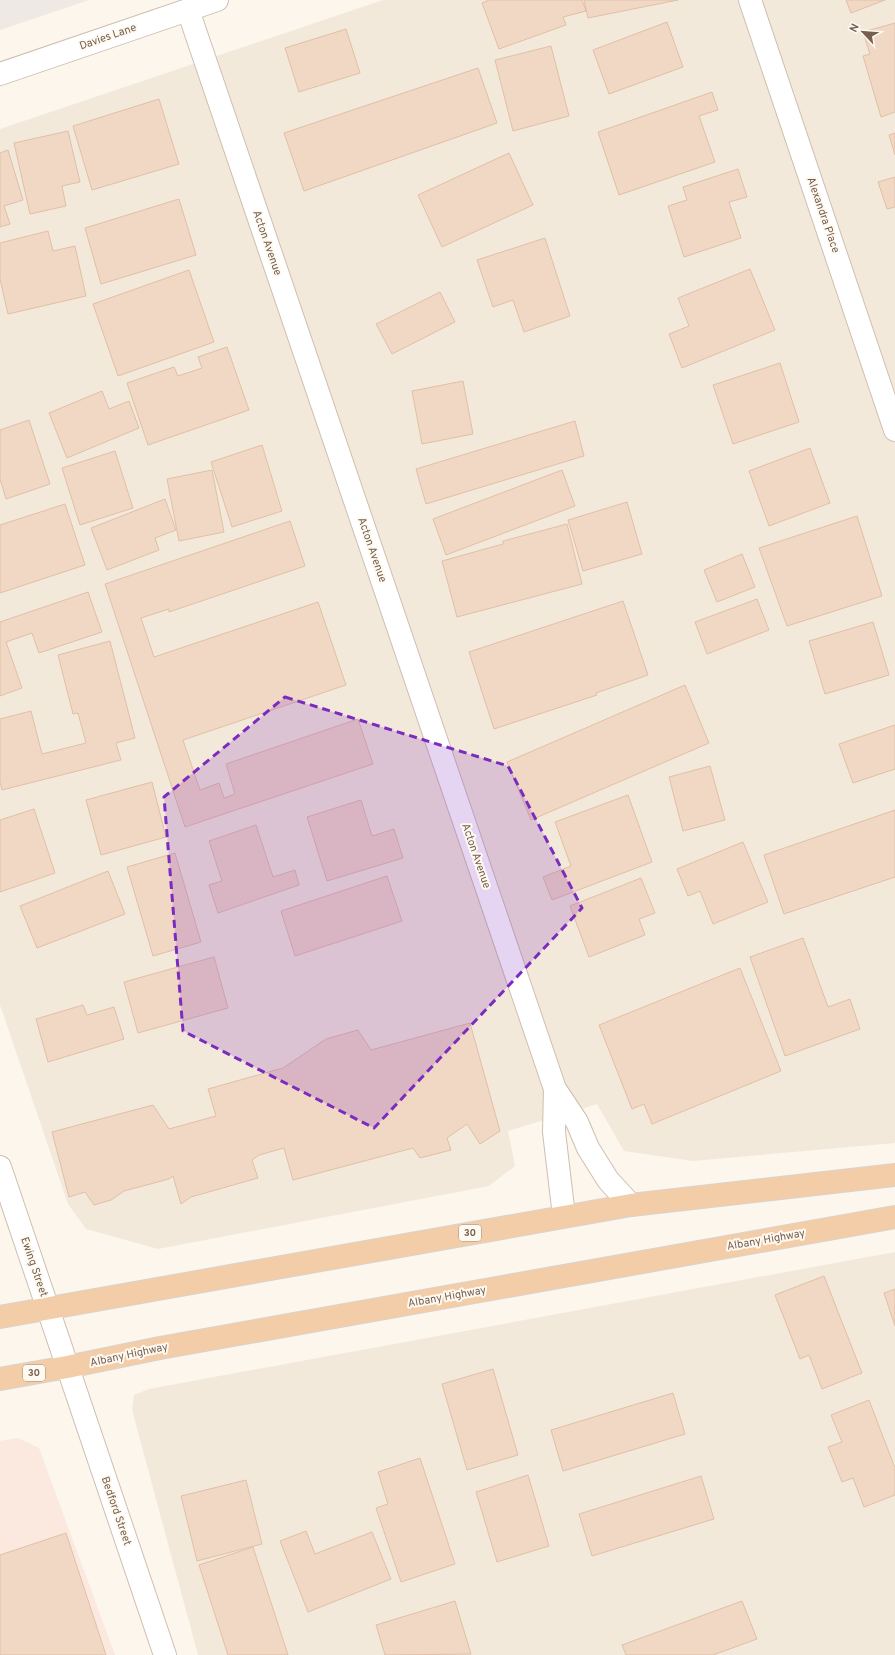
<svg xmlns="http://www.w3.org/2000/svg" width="895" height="1655" viewBox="0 0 895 1655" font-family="Overpass,sans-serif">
<rect width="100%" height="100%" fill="#fcf6ec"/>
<g fill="#f3e9da">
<polygon points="383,0 895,0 895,1143 693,1161 624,1151 597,1104 508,1131 515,1166 489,1186 158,1249 86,1229 68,1204 0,1005 0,129"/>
<polygon points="895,1252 895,1655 198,1655 132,1410 134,1395 149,1389"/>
</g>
<polygon fill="#fbe9e0" points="18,1438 39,1448 115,1655 0,1655 0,1441"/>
<polygon fill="#eee9e4" points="0,0 89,0 0,30"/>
<g fill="#f0d8c5" stroke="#e1bfa6">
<polygon points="489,0 582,0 586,11 563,17 566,25 499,49 482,3"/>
<polygon points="584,0 678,0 588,18"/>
<polygon points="846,0 885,0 851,13"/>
<polygon points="667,22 683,67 609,94 593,50"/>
<polygon points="895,23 895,112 881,117 863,56 870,54 863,32"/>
<polygon points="346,29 360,73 299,92 285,48"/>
<polygon points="551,46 569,116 513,131 495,60"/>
<polygon points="478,68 497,123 304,191 284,133"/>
<polygon points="712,92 718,110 699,116 715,162 619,195 598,132"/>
<polygon points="159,99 179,164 92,190 73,126"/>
<polygon points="68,131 80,182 62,186 66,206 30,214 14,143"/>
<polygon points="895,133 895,155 889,135"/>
<polygon points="8,150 23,200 4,206 10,224 0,227 0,153"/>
<polygon points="509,153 533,205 442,247 418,195"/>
<polygon points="738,169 747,197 729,202 741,238 684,257 668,206 687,200 683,187"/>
<polygon points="895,177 895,207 887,209 878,182"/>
<polygon points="179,199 196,255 101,284 85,228"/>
<polygon points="48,231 53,251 75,246 86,296 8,314 0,279 0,243"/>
<polygon points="545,238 570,316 524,332 513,300 493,307 477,260"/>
<polygon points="750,269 775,330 682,368 669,334 689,326 678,298"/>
<polygon points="189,270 214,342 118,376 93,304"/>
<polygon points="440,292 455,322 392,354 376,324"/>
<polygon points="227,347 249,410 148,445 127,383 174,367 178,376 202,368 198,357"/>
<polygon points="780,363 799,422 733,444 713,385"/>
<polygon points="463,381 473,434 422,444 412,391"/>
<polygon points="102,391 109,409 129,401 139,428 67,458 49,413"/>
<polygon points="29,420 50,484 6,499 0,479 0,430"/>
<polygon points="575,421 584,456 426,504 416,469"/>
<polygon points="262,445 282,511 232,527 211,462"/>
<polygon points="810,448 830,503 769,526 749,471"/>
<polygon points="115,451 133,508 80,525 62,468"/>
<polygon points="212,470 224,532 179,541 167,479"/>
<polygon points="562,470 575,506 446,555 433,519"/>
<polygon points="165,499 176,530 155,538 159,550 107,570 91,528"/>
<polygon points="627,502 642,554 583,571 568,520"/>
<polygon points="65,504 85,565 0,593 0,525"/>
<polygon points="857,516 882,596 787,626 759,548"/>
<polygon points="290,521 305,566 169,612 169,609 141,618 154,657 318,602 346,685 183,740 200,790 219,783 224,798 235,794 226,764 358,719 373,764 185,827 105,584"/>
<polygon points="567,524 582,584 457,617 442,561 503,544 503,541"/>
<polygon points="742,554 755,587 717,602 704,570"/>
<polygon points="88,592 102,632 39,653 32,633 6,642 22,688 0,696 0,622"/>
<polygon points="757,599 769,630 707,654 695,622"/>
<polygon points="623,601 648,675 596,693 597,695 494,729 469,652"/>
<polygon points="873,622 889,675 825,694 809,641"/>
<polygon points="110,641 135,738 116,743 121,760 2,790 0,782 0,719 31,711 42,754 86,743 78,713 73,714 58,655"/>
<polygon points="685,685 709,743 531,820 507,762"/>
<polygon points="895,725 895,769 853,783 839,744"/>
<polygon points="710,766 725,820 683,831 669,777"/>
<polygon points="152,782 166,837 101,855 86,800"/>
<polygon points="628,795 652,862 552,900 543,877 571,866 555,822"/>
<polygon points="361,800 372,836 394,829 403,858 327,881 307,817"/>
<polygon points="34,809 55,873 0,892 0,820"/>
<polygon points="895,810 895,877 784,914 764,855"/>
<polygon points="256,825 273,877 295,870 299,885 218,913 209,885 222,881 209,841"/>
<polygon points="743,842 768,902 713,924 700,891 688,896 677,869"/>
<polygon points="175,853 201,942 153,956 127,867"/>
<polygon points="108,871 125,914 37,948 20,906"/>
<polygon points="387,876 402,921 295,956 281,911"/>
<polygon points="641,878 655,913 639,919 645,935 589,957 570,906"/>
<polygon points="803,938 828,1007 850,999 860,1029 785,1056 750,957"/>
<polygon points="214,957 228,1008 138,1033 124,982"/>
<polygon points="740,968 781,1071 652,1124 644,1104 632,1109 599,1025"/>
<polygon points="83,1005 87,1015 114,1007 124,1039 48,1062 36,1019"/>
<polygon points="470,1023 500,1131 480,1144 467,1124 447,1138 451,1150 420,1158 413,1148 293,1180 284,1148 259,1155 252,1160 258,1178 191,1197 181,1204 173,1176 169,1179 124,1191 111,1200 94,1205 85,1192 69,1197 52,1132 153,1105 169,1129 216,1116 208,1089 283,1068 326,1039 358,1030 371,1050"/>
<polygon points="824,1276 862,1373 822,1389 809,1355 800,1359 775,1295"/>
<polygon points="895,1289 895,1326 884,1293"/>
<polygon points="493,1369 518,1455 467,1470 442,1384"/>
<polygon points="673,1393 685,1434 563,1471 551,1430"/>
<polygon points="869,1400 895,1468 895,1495 864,1507 853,1478 842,1482 828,1447 842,1442 831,1415"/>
<polygon points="420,1458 455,1564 401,1582 376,1508 388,1504 378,1472"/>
<polygon points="528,1475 549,1546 497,1562 476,1492"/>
<polygon points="701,1476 714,1519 592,1556 579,1514"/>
<polygon points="246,1480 262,1544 197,1561 181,1496"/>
<polygon points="306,1531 315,1554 372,1532 391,1579 308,1612 280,1541"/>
<polygon points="66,1533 106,1655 0,1655 0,1555"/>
<polygon points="253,1547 288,1655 228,1655 199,1565"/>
<polygon points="455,1601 471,1654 385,1655 376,1625"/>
<polygon points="742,1601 757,1639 713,1655 626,1655 622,1645"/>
</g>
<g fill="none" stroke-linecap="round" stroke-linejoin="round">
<g stroke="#cebfb1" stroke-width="24">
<g id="minor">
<polyline points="750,0 895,430"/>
<polyline points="188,10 555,1089 577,1122 588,1148 608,1180 631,1205"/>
<polyline points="0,74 217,0"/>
<polyline points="555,1089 554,1132 564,1216"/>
</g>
</g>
<g stroke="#cebfb1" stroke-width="24">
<polyline id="tertiary" points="0,1167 165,1655"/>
</g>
<g stroke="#d9d2ce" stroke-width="24">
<g id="trunk">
<polyline points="0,1317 631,1205 895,1175"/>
<polyline points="0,1379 67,1367 160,1348 895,1217"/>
</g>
</g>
<use href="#minor" stroke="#fff" stroke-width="22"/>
<use href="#tertiary" stroke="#fff" stroke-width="22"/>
<use href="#trunk" stroke="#f3cda8" stroke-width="22"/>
</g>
<path fill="#7b2cbf" fill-opacity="0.2" stroke="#7b2cbf" stroke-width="3" stroke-dasharray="8 5" stroke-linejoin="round" d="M285,697L508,766L582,908L374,1128L183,1031L164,797Z"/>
<g text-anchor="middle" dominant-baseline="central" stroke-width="4" stroke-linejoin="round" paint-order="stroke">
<g fill="#fefaf2" stroke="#9f8e80" stroke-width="1">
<rect x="459" y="1225" width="22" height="16" rx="3"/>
<rect x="23" y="1365" width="22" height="16" rx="3"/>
</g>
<g font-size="10" font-weight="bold" fill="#765f4f">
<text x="470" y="1233">30</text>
<text x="34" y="1373">30</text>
</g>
<g font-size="11" fill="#765f4f" stroke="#fefaf2">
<text transform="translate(108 37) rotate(-19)">Davies Lane</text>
<text transform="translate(823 215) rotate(71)">Alexandra Place</text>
<text transform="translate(267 243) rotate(71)">Acton Avenue</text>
<text transform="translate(372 550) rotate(71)">Acton Avenue</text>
<text transform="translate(476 856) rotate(71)">Acton Avenue</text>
<text transform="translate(766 1240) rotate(-10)">Albany Highway</text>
<text transform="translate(34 1267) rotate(71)">Ewing Street</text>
<text transform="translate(447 1297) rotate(-10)">Albany Highway</text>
<text transform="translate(129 1355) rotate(-12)">Albany Highway</text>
<text transform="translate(116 1511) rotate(71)">Bedford Street</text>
</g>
</g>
<g transform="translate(863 32) rotate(296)" stroke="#fefaf2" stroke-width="3" paint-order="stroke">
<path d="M0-3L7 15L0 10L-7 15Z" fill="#765f4f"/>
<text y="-6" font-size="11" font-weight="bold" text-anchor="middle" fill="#765f4f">N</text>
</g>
</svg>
